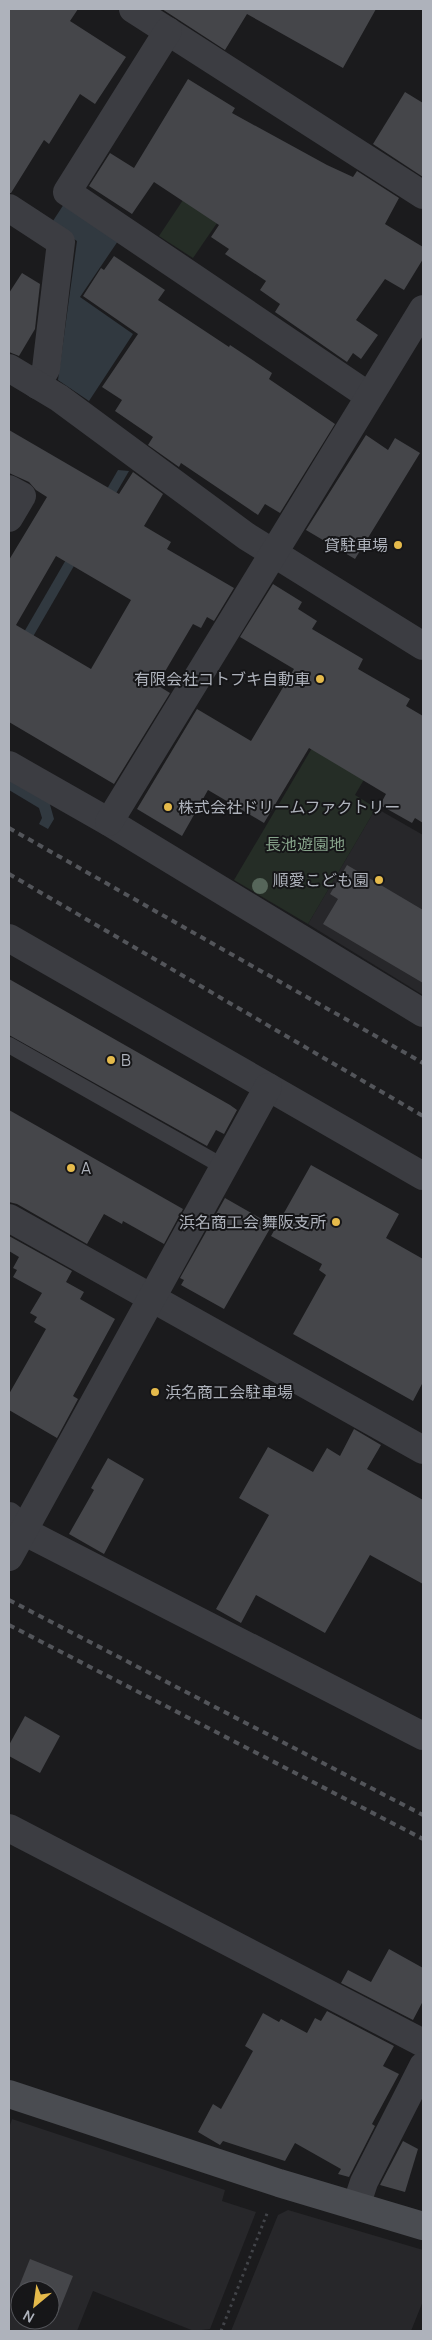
<svg xmlns="http://www.w3.org/2000/svg" width="432" height="2340" viewBox="0 0 432 2340" font-family="Manrope,'Noto Sans JP',sans-serif">
<rect width="100%" height="100%" fill="#1b1b1d"/>
<g fill="#27272a" fill-rule="evenodd">
<polygon points="376,808 423,835 423,995 308,924"/>
<path d="M12,2119L225,2190L222,2201L256,2212L210,2329L194,2331L93,2291L77,2331H9V2128ZM20,2290H50V2320H20Z"/>
<polygon points="288,2210 423,2250 423,2301 411,2331 231,2331 278,2215"/>
</g>
<g fill="#252d26">
<polygon points="205,167 241,188 193,258 159,236"/>
<polygon points="328,721 380,752 355,795 376,808 308,924 234,880"/>
</g>
<g fill="#313940">
<polygon points="64,204 118,241 80,297 133,334 89,401 58,380 77,241 51,224"/>
<polygon points="118,470 129,471 9,678 9,658"/>
<polygon points="9,778 49,801 54,819 48,829 39,824 42,818 39,808 9,790"/>
</g>
<g fill="#45464a" fill-rule="evenodd">
<polygon points="9,9 78,9 70,21 126,57 95,104 80,94 49,144 44,140 11,193 9,193"/>
<polygon points="162,9 376,9 343,68 247,14 225,50"/>
<polygon points="188,79 235,108 232,113 327,165 353,177 357,171 399,198 385,224 423,247 423,259 404,290 385,279 356,320 378,335 361,359 353,353 347,362 275,312 280,304 260,290 266,281 225,254 229,249 211,237 219,225 154,182 132,214 89,186 110,153 134,168"/>
<polygon points="405,92 423,103 423,177 373,144"/>
<polygon points="114,256 165,290 158,300 229,347 230,345 272,373 269,379 335,424 280,513 265,504 258,515 181,463 179,467 148,445 153,437 115,411 122,400 102,387 138,334 83,296 101,268 104,270"/>
<polygon points="22,273 40,284 35,329 19,356 9,352 9,293"/>
<path d="M9,430L119,494L133,472L163,494L144,526L171,542L167,549L234,588L214,621L207,617L201,628L193,624L157,685L170,693L114,784L9,722V560L47,497L36,490L29,482L9,473ZM56,556L131,600L91,669L16,625Z"/>
<polygon points="366,435 388,450 395,438 420,453 355,559 306,530"/>
<polygon points="273,584 302,602 298,609 317,621 312,629 363,659 358,669 410,699 406,706 423,716 423,823 415,818 412,823 380,805 386,794 309,748 264,823 208,790 182,836 137,809 197,709 251,741 294,669 240,637"/>
<polygon points="347,865 423,910 423,983 323,924 338,899 330,894"/>
<polygon points="9,979 230,1105 237,1110 224,1134 216,1130 207,1146 9,1035"/>
<polygon points="9,1110 183,1209 164,1244 123,1221 122,1224 104,1214 87,1244 17,1204 9,1202"/>
<polygon points="311,1165 399,1214 386,1238 423,1259 423,1382 413,1401 293,1334 326,1275 319,1270 322,1264 271,1236"/>
<polygon points="225,1198 272,1225 224,1309 181,1285 184,1280 180,1278"/>
<polygon points="9,1236 72,1271 66,1282 84,1292 80,1299 115,1319 73,1396 78,1399 57,1438 9,1410 9,1394 46,1329 34,1322 37,1317 30,1313 42,1293 13,1277 17,1270 13,1268 19,1257 9,1251"/>
<polygon points="354,1429 381,1445 367,1469 423,1500 423,1584 370,1555 325,1633 256,1595 241,1623 216,1609 269,1515 239,1498 268,1447 313,1472 327,1448 340,1456"/>
<polygon points="108,1458 144,1479 104,1554 69,1534 94,1490 91,1488"/>
<polygon points="25,1716 60,1736 40,1773 9,1756 9,1745"/>
<polygon points="389,1949 423,1968 423,2001 413,2020 341,1983 348,1970 371,1982"/>
<polygon points="327,2011 394,2046 383,2066 399,2074 372,2124 375,2126 349,2177 338,2174 341,2169 295,2143 285,2161 223,2141 220,2145 198,2132 213,2104 221,2109 253,2051 245,2046 263,2013 279,2022 281,2019 307,2033 315,2018 321,2021"/>
<polygon points="403,2141 418,2149 405,2192 380,2185"/>
<polygon points="30,2259 73,2276 57,2316 50,2313 50,2290 20,2290 20,2301 14,2299"/>
</g>
<g fill="none" stroke-linecap="round" stroke-linejoin="round">
<polyline stroke="#424449" stroke-width="3" stroke-dasharray="2.5 4" stroke-linecap="butt" points="221,2331 268,2211"/>
<polyline stroke="#3c3d42" stroke-width="16" points="9,1045 224,1167"/>
<g stroke="#3c3d42" stroke-width="28">
<polyline points="133,9 423,195"/>
<polyline points="168,31 67,192 369,396"/>
<polyline points="9,208 61,242 46,369 37,385"/>
<polyline points="9,368 59,398 246,536 423,646"/>
<polyline points="9,489 22,496 9,518"/>
<polyline points="9,765 109,822 423,1013"/>
<polyline points="109,822 423,309"/>
<polyline points="9,938 423,1176"/>
<polyline points="9,1218 423,1450"/>
<polyline points="9,1516 31,1535 423,1736"/>
<polyline points="9,1557 268,1087"/>
<polyline points="9,1828 423,2043"/>
<polyline points="356,2206 364,2182 423,2066"/>
</g>
<polyline stroke="#4a4c51" stroke-width="28" points="9,2094 279,2183 423,2226"/>
<g stroke="#53555a" stroke-width="4" stroke-dasharray="6 5" stroke-linecap="butt">
<polyline points="9,828 423,1063"/>
<polyline points="9,874 423,1116"/>
<polyline points="9,1600 423,1815"/>
<polyline points="9,1625 423,1839"/>
</g>
</g>
<circle fill="#56665a" cx="260" cy="886" r="8"/>
<g fill="#e5ba4b" stroke="#161618" stroke-width="2">
<circle cx="398" cy="545" r="5"/>
<circle cx="320" cy="679" r="5"/>
<circle cx="168" cy="807" r="5"/>
<circle cx="379" cy="880" r="5"/>
<circle cx="111" cy="1060" r="5"/>
<circle cx="71" cy="1168" r="5"/>
<circle cx="336" cy="1222" r="5"/>
<circle cx="155" cy="1392" r="5"/>
</g>
<g text-anchor="middle" dominant-baseline="central" stroke-width="4" stroke-linejoin="round" paint-order="stroke">
<g font-size="16" fill="#aeb2bb" stroke="#161618" text-anchor="end">
<text x="388" y="545">貸駐車場</text>
<text x="310" y="679">有限会社コトブキ自動車</text>
<text x="178" y="807" text-anchor="start">株式会社ドリームファクトリー</text>
<text x="369" y="880">順愛こども園</text>
<text x="121" y="1060" text-anchor="start">B</text>
<text x="81" y="1168" text-anchor="start">A</text>
<text x="326" y="1222">浜名商工会 舞阪支所</text>
<text x="165" y="1392" text-anchor="start">浜名商工会駐車場</text>
</g>
<g font-size="16" fill="#87a48b" stroke="#161618">
<text x="305" y="844">長池遊園地</text>
</g>
</g>
<rect width="432" height="2340" fill="none" stroke="#aeb2bb" stroke-width="20"/>
<g transform="translate(35 2305) rotate(209)"><circle r="24" fill="#161618" stroke="#535459"/>
<path d="M0-4L9 19L0 12L-9 19Z" fill="#e5ba4b"/>
<text y="-8" font-size="14" font-weight="bold" text-anchor="middle" fill="#aeb2bb">N</text>
</g>
</svg>
